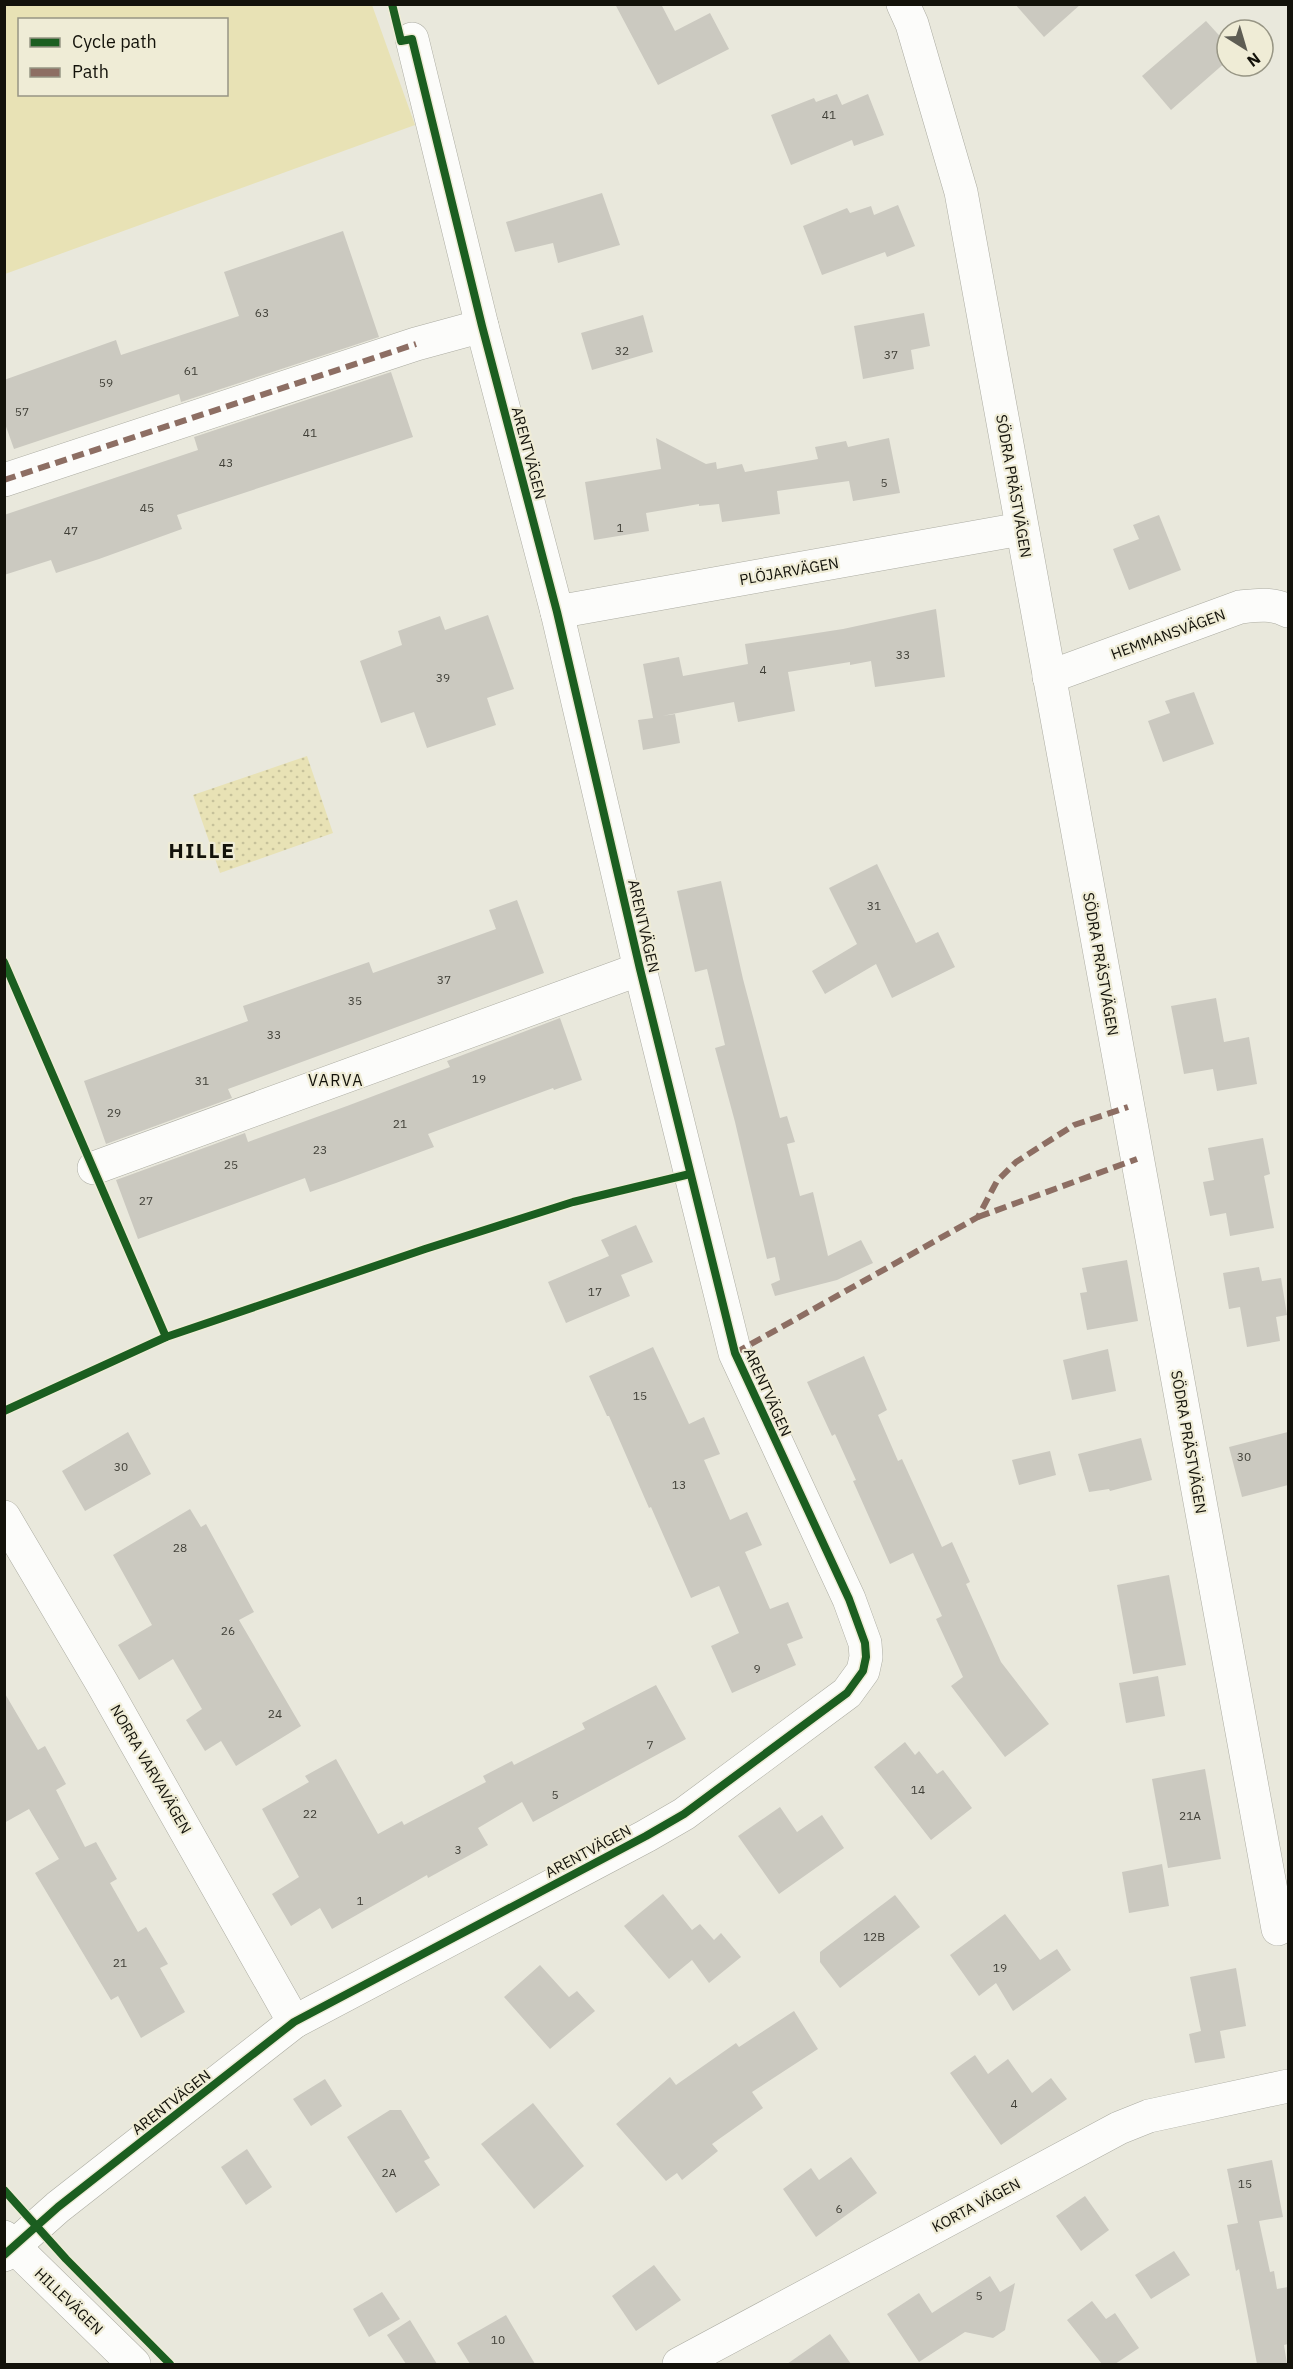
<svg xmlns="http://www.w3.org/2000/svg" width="1293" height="2369" viewBox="0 0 1293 2369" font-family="'IBM Plex Sans',sans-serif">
<defs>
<pattern id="park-dots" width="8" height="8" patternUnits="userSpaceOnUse" patternTransform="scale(1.5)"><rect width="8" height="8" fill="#e8e2b5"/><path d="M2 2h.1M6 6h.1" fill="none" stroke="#c6c19a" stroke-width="1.8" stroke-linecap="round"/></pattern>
</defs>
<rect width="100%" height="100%" fill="#e9e8dc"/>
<path fill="#e8e2b5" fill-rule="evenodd" d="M5,4L372,5L415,125L5,274ZM20,20H226V94H20Z"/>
<polygon fill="url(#park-dots)" points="307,756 333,833 220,873 193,795"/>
<g fill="#cbc9c0">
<polygon points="615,4 661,4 675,31 710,13 729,49 658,85"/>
<polygon points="1015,4 1081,4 1044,37"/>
<polygon points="1206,21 1227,44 1227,61 1171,110 1142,76"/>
<polygon points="837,94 842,105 868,94 884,135 854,146 852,140 791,165 771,115 814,98 816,102"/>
<polygon points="602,193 620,245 558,263 553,243 515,252 506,222"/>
<polygon points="898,205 915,246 887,257 885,252 822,275 803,226 847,208 850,213 871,206 874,215"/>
<polygon points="343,231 379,337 181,402 179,394 14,449 4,421 4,380 116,340 121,355 239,316 224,272"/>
<polygon points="924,313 930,346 911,350 914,369 863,379 854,326"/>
<polygon points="643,315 653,352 592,370 581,333"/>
<polygon points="391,372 413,437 177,515 182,529 99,559 56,573 51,560 4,575 4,515 198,450 194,437"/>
<polygon points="656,438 706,464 716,462 717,469 742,464 745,472 818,459 815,447 846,441 848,447 889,438 900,493 853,501 849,481 777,491 780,514 722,522 719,504 699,506 699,504 646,513 649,531 594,540 585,482 661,469"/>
<polygon points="1159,515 1181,570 1129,590 1113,549 1139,539 1133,525"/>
<polygon points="936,609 945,677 875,687 871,661 850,665 850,662 788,672 795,711 738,722 734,702 662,716 675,714 680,743 643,750 638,720 653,718 643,664 679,657 683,676 748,664 745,644 843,629"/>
<polygon points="488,615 514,689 487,698 496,725 427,748 414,712 381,723 360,661 402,645 398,631 440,616 445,630"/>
<polygon points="1194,692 1214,744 1163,762 1148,721 1170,713 1165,701"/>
<polygon points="877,864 916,943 938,932 955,967 892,998 876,964 825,994 812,971 857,944 829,888"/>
<polygon points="721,881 743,979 780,1118 787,1116 795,1142 787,1144 800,1196 813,1192 828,1256 861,1240 873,1263 837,1280 775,1296 771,1284 780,1280 775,1257 767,1259 735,1122 715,1048 725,1045 707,969 695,972 677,891"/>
<polygon points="517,900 544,973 228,1089 232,1098 106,1144 84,1081 248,1021 243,1006 369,962 373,973 496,929 489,910"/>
<polygon points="1216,998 1224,1042 1249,1037 1257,1084 1217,1091 1213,1069 1184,1074 1171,1006"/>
<polygon points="560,1018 582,1080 554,1090 553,1088 428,1134 434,1147 336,1183 310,1192 305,1178 138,1239 116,1180 245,1133 248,1142 347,1106 450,1067 447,1061"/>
<polygon points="1263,1138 1270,1174 1264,1176 1274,1228 1230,1236 1226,1213 1210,1216 1203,1182 1214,1180 1208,1148"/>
<polygon points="636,1225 653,1262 621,1275 630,1296 566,1323 548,1282 609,1256 601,1240"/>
<polygon points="1127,1260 1138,1321 1087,1330 1080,1293 1087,1292 1082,1268"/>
<polygon points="1259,1267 1262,1281 1281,1278 1287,1315 1276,1317 1280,1341 1247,1347 1240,1307 1229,1309 1223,1273"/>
<polygon points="653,1347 689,1424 704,1417 720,1454 704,1460 730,1520 747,1512 762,1545 745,1552 770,1609 788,1602 803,1638 787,1644 796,1665 732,1693 711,1646 739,1633 719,1586 691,1598 651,1507 649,1508 609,1416 607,1416 589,1376"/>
<polygon points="1108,1349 1116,1391 1072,1400 1063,1360"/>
<polygon points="864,1356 887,1410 878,1415 898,1461 902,1459 942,1547 952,1542 970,1582 966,1584 1001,1662 1049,1724 1005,1757 951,1686 963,1677 936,1619 942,1616 913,1553 890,1564 853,1481 856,1480 835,1434 832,1436 807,1382"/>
<polygon points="128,1432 151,1474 85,1511 62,1471"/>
<polygon points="1288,1432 1288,1485 1242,1497 1229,1447"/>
<polygon points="1141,1438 1152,1480 1110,1491 1109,1489 1089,1492 1078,1454"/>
<polygon points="1050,1451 1056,1475 1019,1485 1012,1460"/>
<polygon points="190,1509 201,1527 206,1524 254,1612 239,1620 301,1726 236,1766 221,1741 205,1751 186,1720 202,1709 173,1659 139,1680 118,1645 152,1625 113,1555"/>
<polygon points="1169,1575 1186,1665 1133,1674 1117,1585"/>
<polygon points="1158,1676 1165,1716 1126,1723 1119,1683"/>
<polygon points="656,1685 686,1739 533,1822 522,1802 478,1828 488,1845 428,1878 427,1875 332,1929 320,1908 291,1926 272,1894 299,1877 262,1809 309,1782 305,1776 336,1759 378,1834 402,1821 404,1825 486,1782 483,1776 512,1761 514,1765 585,1729 582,1723"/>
<polygon points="4,1692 38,1750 45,1746 66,1784 56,1790 85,1847 96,1842 117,1879 110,1883 138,1932 146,1927 168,1964 160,1968 185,2012 141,2038 118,1996 111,2000 35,1873 59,1859 29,1809 4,1823"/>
<polygon points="905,1742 915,1755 919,1751 937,1774 943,1770 972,1808 931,1840 874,1767"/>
<polygon points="1205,1769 1221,1859 1168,1868 1152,1779"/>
<polygon points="780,1807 797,1832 822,1815 844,1848 779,1894 738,1836"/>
<polygon points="1162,1864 1169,1906 1129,1913 1122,1872"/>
<polygon points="663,1894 692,1930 700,1924 714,1940 721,1933 741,1957 709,1983 692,1960 669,1979 624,1926"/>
<polygon points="895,1895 920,1927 840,1988 820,1962 820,1952"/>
<polygon points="1005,1914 1040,1960 1057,1949 1071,1970 1013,2011 996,1983 979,1996 950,1955"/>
<polygon points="540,1965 569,1997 577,1991 595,2011 550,2049 504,1997"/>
<polygon points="1236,1968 1246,2026 1220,2031 1225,2058 1195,2063 1189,2034 1201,2031 1190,1977"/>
<polygon points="794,2011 818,2049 752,2092 763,2108 712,2144 718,2151 682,2180 677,2173 666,2181 616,2124 670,2077 676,2085 736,2043 739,2047"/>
<polygon points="975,2055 988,2074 1008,2059 1032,2093 1051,2078 1067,2099 1001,2145 950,2073"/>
<polygon points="325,2079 342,2106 311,2126 293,2099"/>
<polygon points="533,2103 584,2166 534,2209 481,2144"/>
<polygon points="390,2110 401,2110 430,2158 424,2161 440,2185 396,2213 347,2137"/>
<polygon points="247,2149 272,2187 246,2205 221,2167"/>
<polygon points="851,2157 877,2193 816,2237 783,2189 811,2168 819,2180"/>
<polygon points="1272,2160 1283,2217 1259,2221 1270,2272 1274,2271 1277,2289 1288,2287 1288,2344 1284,2345 1287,2364 1257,2364 1239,2269 1236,2271 1227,2225 1238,2223 1227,2169"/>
<polygon points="1085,2196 1109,2230 1081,2251 1056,2216"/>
<polygon points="1174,2251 1190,2275 1151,2299 1135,2275"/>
<polygon points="654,2265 681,2300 636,2331 612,2296"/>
<polygon points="990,2276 1000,2292 1015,2283 1005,2330 993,2338 965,2332 919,2362 887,2314 919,2293 932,2313"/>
<polygon points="382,2292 400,2319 369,2337 353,2309"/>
<polygon points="1092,2301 1106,2319 1115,2313 1139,2348 1115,2364 1102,2364 1067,2320"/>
<polygon points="506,2315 535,2364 470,2364 457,2343"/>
<polygon points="410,2320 437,2364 406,2364 387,2335"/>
<polygon points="830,2334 851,2364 787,2364"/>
</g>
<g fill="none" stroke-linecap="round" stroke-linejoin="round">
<g stroke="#acaca2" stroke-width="34">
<g id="minor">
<polyline points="903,4 912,24 961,192 1278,1929"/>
<polyline points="4,480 416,344 482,326"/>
<polyline points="557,612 1021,529"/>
<path d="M1049,677L1240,607C1258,605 1272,603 1288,611"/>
<polyline points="94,1168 640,969"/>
<polyline points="4,1517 102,1683 294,2022"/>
<polyline points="4,2237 134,2364"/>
<polyline points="4,2255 58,2207 294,2022 646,1836 684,1814 847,1693 863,1671 866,1657 865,1643 849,1599 735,1353 640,969 557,612 482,326 412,39"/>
<polyline points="679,2364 1119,2128 1149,2116 1288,2086"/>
</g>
</g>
<use href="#minor" stroke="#fcfcfa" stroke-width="33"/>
<g stroke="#8d6e63" stroke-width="6" stroke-dasharray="12 6" stroke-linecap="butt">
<polyline points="4,480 416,344"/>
<polyline points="978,1217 1137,1159"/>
<polyline points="735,1353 978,1217 997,1181 1016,1162 1074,1125 1128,1107"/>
</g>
<g stroke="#efecd6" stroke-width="11">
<g id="cycleway">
<polyline points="4,962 166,1337"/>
<polyline points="4,1411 166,1337 425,1249 573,1202 690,1174"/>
<polyline points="4,2190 66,2259 170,2364"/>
<polyline points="4,2255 58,2207 294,2022 646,1836 684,1814 847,1693 863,1671 866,1657 865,1643 849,1599 735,1353 640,969 557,612 482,326 412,39 401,41 392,4"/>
</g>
</g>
<use href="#cycleway" stroke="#1b5e20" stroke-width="8"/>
</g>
<g text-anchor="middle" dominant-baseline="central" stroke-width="4.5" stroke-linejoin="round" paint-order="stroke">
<g font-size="12" fill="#414038">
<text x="829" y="114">41</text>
<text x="262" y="312">63</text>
<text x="622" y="350">32</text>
<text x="891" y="354">37</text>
<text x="191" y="370">61</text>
<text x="106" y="382">59</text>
<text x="22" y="411">57</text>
<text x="310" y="432">41</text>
<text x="226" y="462">43</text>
<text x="884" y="482">5</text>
<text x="147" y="507">45</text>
<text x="620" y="527">1</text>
<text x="71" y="530">47</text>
<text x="903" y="654">33</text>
<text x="763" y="669">4</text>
<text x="443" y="677">39</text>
<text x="874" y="905">31</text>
<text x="444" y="979">37</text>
<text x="355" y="1000">35</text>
<text x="274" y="1034">33</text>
<text x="479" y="1078">19</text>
<text x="202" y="1080">31</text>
<text x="114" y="1112">29</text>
<text x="400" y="1123">21</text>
<text x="320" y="1149">23</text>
<text x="231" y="1164">25</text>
<text x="146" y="1200">27</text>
<text x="595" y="1291">17</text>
<text x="640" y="1395">15</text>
<text x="1244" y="1456">30</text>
<text x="121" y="1466">30</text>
<text x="679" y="1484">13</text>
<text x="180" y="1547">28</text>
<text x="228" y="1630">26</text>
<text x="757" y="1668">9</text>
<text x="275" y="1713">24</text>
<text x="650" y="1744">7</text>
<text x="918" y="1789">14</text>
<text x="555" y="1794">5</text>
<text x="310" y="1813">22</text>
<text x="1190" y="1815">21A</text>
<text x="458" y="1849">3</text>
<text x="360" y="1900">1</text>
<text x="874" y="1936">12B</text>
<text x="120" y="1962">21</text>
<text x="1000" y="1967">19</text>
<text x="1014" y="2103">4</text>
<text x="389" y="2172">2A</text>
<text x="1245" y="2183">15</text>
<text x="839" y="2208">6</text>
<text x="979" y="2295">5</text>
<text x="498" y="2339">10</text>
</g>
<g font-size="15" fill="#13120a" stroke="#efecd6">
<text transform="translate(529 453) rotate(75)">ARENTVÄGEN</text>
<text transform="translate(1014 486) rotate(80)">SÖDRA PRÄSTVÄGEN</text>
<text transform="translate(789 571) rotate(-10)">PLÖJARVÄGEN</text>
<text transform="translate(1168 634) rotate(-20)">HEMMANSVÄGEN</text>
<text transform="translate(644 926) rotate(77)">ARENTVÄGEN</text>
<text transform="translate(1101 964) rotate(80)">SÖDRA PRÄSTVÄGEN</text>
<text transform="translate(768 1392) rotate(66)">ARENTVÄGEN</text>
<text transform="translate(1189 1442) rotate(80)">SÖDRA PRÄSTVÄGEN</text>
<text transform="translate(151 1769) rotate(60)">NORRA VARVAVÄGEN</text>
<text transform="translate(588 1851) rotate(-28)">ARENTVÄGEN</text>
<text transform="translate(171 2102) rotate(-38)">ARENTVÄGEN</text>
<text transform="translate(976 2205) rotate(-28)">KORTA VÄGEN</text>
<text transform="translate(69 2301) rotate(44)">HILLEVÄGEN</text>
</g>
<g font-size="16" letter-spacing="1.5" fill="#13120a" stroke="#efecd6">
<text x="336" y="1080">VARVA</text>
</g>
<g font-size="21" font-weight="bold" letter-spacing="1.5" fill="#13120a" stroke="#efecd6">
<text x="202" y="850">HILLE</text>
</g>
</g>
<rect width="1293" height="2369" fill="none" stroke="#13120a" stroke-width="12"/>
<rect x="18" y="18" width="210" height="78" fill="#efecd6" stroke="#979584" stroke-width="1.5"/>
<rect x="30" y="38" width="30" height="9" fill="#1b5e20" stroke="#979584" stroke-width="1.5"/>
<text x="72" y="48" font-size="18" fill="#13120a">Cycle path</text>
<rect x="30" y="68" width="30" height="9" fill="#8d6e63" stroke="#979584" stroke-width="1.5"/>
<text x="72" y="78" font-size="18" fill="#13120a">Path</text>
<g transform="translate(1245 48) rotate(143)"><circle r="28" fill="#efecd6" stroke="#979584" stroke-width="1.5"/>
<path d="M0-4.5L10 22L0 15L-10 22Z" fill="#5e5d54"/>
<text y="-9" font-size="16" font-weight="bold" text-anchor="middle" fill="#13120a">N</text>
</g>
</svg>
